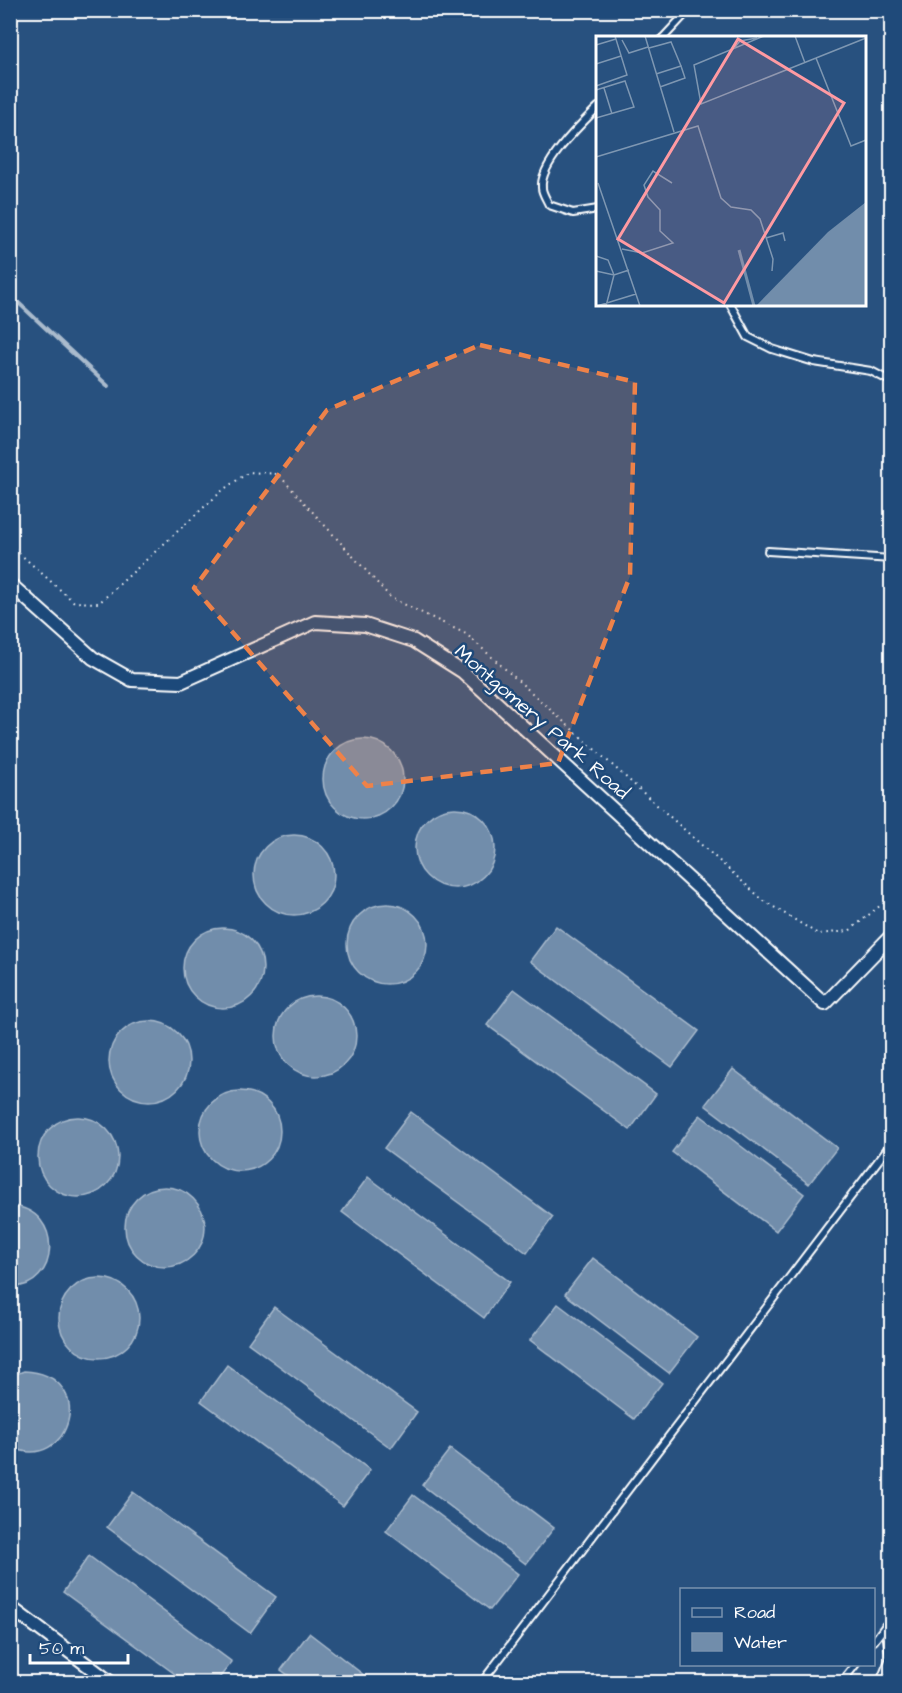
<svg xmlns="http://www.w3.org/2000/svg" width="902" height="1693" viewBox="0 0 902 1693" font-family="'Architects Daughter',sans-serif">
<rect width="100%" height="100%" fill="#28517f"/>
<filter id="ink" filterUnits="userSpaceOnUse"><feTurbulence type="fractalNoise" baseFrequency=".0167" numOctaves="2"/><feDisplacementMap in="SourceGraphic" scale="12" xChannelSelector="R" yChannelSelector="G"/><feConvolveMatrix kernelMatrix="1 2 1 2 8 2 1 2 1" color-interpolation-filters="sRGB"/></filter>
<g filter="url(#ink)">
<g fill="#718dab" stroke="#aabbcd" stroke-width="1.5">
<circle cx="363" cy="779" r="40"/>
<circle cx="455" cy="848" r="40"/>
<circle cx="294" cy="875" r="40"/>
<circle cx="387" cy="944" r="40"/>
<polygon points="556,926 699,1031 672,1067 530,961"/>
<circle cx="223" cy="968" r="40"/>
<polygon points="514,989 656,1094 630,1130 487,1025"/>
<circle cx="316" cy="1036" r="40"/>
<circle cx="149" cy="1061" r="40"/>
<polygon points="733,1069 837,1148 809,1184 705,1105"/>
<circle cx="240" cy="1131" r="40"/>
<polygon points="411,1112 553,1217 527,1253 384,1148"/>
<polygon points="700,1115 804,1194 776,1231 672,1152"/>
<circle cx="78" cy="1157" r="40"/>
<polygon points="368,1177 510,1282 484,1318 342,1212"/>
<circle cx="165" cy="1227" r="40"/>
<path d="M11,1206C65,1209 60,1289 11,1287Z"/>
<polygon points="593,1258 697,1337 669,1373 565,1294"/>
<circle cx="99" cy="1318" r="40"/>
<polygon points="558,1304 662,1383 634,1419 530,1340"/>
<polygon points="274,1307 417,1412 391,1448 248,1343"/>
<polygon points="227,1365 370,1470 343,1506 201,1401"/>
<path d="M24,1371C100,1374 70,1475 11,1447V1376Z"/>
<polygon points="450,1449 554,1528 526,1564 422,1485"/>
<polygon points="133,1492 276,1597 250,1633 107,1527"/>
<polygon points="413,1495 518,1574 490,1610 386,1531"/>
<polygon points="89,1556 232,1662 216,1682 186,1682 63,1592"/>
<polygon points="309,1633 373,1682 298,1682 281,1670"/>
</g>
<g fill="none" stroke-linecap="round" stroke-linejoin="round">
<polyline stroke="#aabbcd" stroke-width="4" points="10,295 108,386"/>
<g stroke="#fff" stroke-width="10">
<g id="lane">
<polyline points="663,38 689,10"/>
<path d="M598,107C582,123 539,164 542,188C542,193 547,200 549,205L573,213L598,209"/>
<polyline points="730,304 748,337 772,349 814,362 871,371 892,382"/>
<polyline points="768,551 892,559"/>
<polyline points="874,1641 892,1617"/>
<polyline points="482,1682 887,1149 892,1153"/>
<polyline points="842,1682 856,1664"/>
<polyline points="880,1682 890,1658 885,1626"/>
</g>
</g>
<g stroke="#fff" stroke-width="16">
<g id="street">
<polyline points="10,584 93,658 132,680 181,682 315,622 365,625 414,641 463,672 825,1004 892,935"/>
<polyline points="10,1607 110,1682"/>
</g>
</g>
<polyline stroke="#fff" stroke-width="2" stroke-dasharray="1.5 4.5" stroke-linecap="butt" points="10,545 74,602 99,603 224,489 249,472 278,474 391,598 466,634 764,901 818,934 849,931 892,896"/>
<use href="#lane" stroke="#1f4a7a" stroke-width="6"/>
<use href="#street" stroke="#1f4a7a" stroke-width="12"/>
</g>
</g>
<path fill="#ee8249" fill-opacity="0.2" stroke="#ee8249" stroke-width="4.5" stroke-dasharray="12 8" stroke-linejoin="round" d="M480,345L635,382L630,576L558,763L367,786L194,588L327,410Z"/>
<g text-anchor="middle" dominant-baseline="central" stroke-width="5" stroke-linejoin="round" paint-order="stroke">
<g font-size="20" fill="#fff" stroke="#1f4a7a">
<text transform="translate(542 722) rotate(41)">Montgomery Park Road</text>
</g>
</g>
<g transform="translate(596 36)">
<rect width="270" height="270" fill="#28517f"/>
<path d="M270,166V270H160L232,196Z" fill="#718dab"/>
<path fill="none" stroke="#718dab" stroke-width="3" d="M143,214L158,270"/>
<path fill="none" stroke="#7e97b2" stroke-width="1.5" d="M49,0L78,96M168,0L98,29L105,68L220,22L255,110L270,104M199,0L209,27M26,4L33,17L52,11M0,9L20,3M139,11L144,5L161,2M53,12L75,6L85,30M220,22L270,2M0,28L25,20M60,38L85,30L89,42L64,51M0,50L31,39L19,0M8,52L16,78M0,54L29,45L38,71L0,82M0,121L102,90L125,162L135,171L155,174L164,183L177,223L176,235M0,123V156M2,147L44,270M170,202L187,197L189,205M26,213L46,217L77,207L64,195V174L52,161L48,149L57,135L76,147M0,220L12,224L18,239L10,270M0,235L18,239L33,234M1,270L40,258"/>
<path fill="#ff9aa2" fill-opacity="0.15" stroke="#ff9aa2" stroke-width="3" d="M142,3L248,67L128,267L22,203Z"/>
<rect width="270" height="270" fill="none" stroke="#fff" stroke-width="3"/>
</g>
<rect width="902" height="1693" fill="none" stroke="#1f4a7a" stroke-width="36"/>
<rect x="18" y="18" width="866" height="1657" fill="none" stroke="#fff" stroke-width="2" filter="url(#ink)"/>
<rect x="680" y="1588" width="195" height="78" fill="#1f4a7a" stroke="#7992af" stroke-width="1.5"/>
<rect x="692" y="1608" width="30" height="9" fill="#1f4a7a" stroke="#7992af" stroke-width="1.5"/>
<text x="734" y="1618" font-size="18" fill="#ffffff">Road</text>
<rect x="692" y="1633" width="30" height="18" fill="#718dab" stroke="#7992af" stroke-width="1.5"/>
<text x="734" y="1648" font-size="18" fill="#ffffff">Water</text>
<path d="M30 1654v9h98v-9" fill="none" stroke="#ffffff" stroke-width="3"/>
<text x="39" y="1654" font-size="18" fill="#ffffff" stroke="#1f4a7a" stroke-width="4.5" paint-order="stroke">50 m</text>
</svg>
